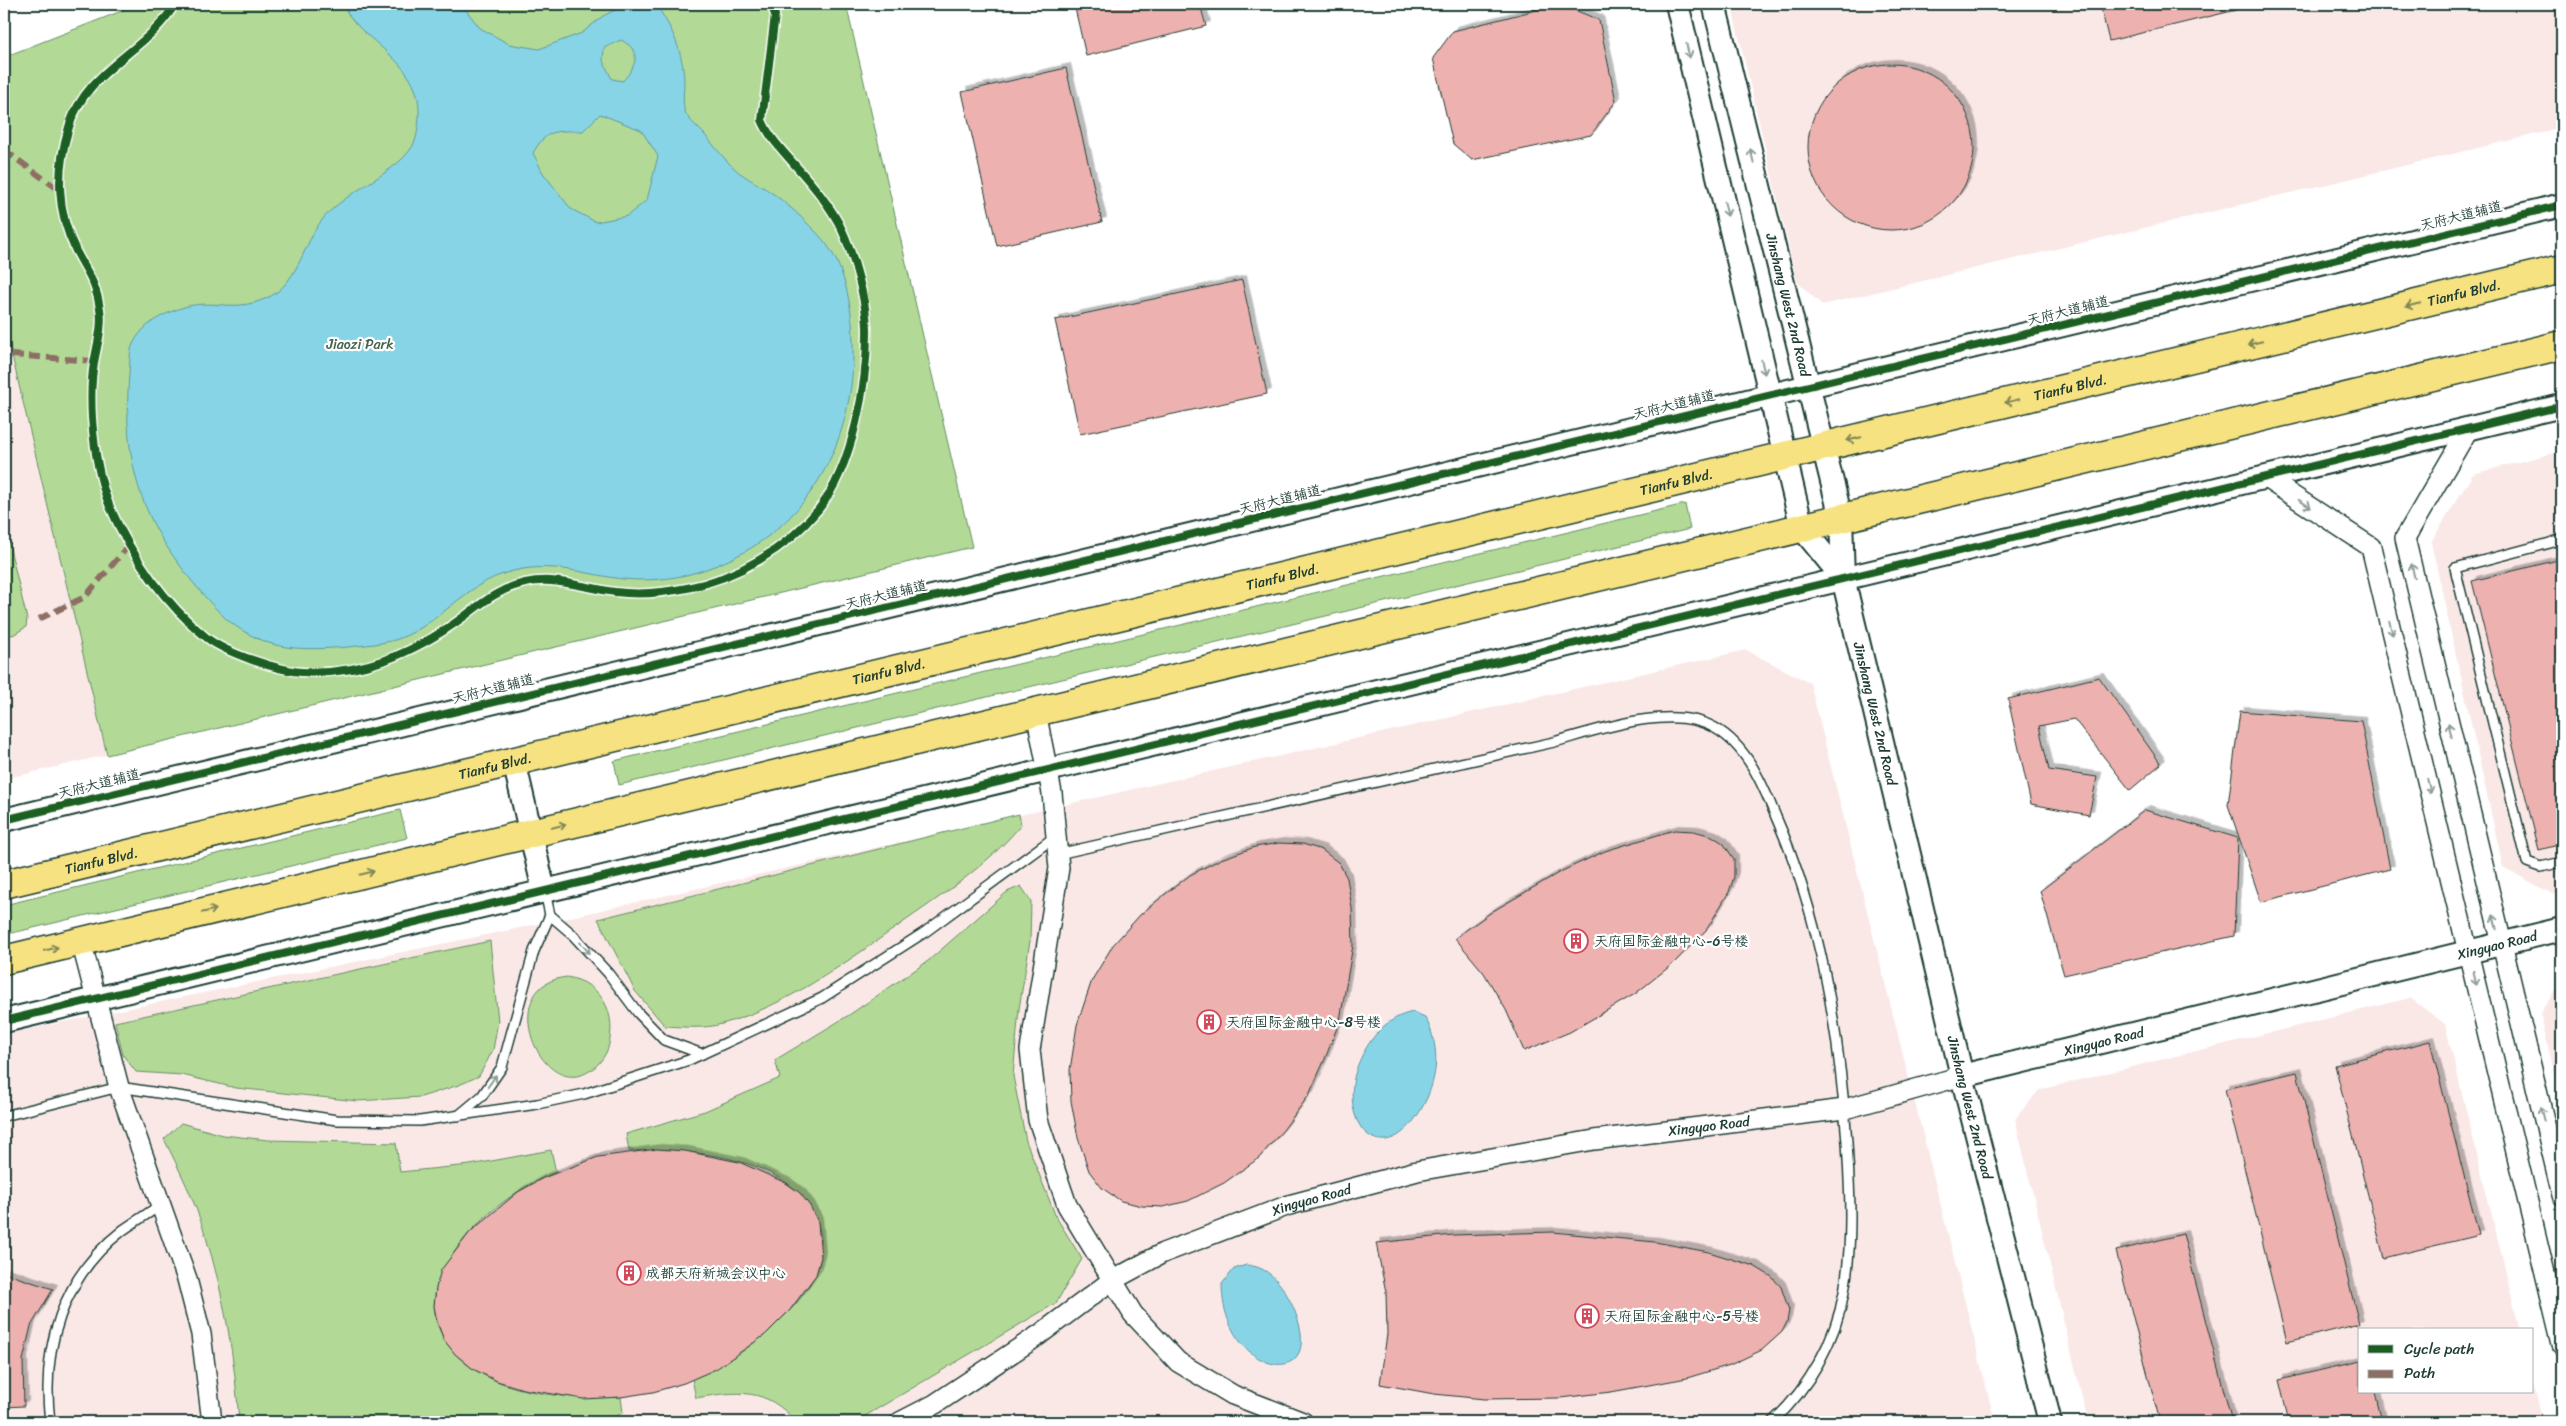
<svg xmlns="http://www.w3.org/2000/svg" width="2566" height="1426" viewBox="0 0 2566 1426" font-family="Sriracha,'LXGW WenKai TC',sans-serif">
<defs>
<filter id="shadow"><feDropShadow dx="4.5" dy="-4.5" stdDeviation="0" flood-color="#0004"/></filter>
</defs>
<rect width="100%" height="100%" fill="#fff"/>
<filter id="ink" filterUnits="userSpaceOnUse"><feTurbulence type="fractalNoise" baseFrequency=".02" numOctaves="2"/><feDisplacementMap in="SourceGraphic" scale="10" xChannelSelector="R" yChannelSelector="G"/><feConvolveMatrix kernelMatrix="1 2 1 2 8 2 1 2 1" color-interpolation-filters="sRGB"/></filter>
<g filter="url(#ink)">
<g fill="#fae8e7">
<polygon points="1731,4 2562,4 2562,128 1822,305 1797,282"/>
<polygon points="4,324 107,755 4,779"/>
<polygon points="2562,451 2562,893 2554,895 2503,867 2431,542 2473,474"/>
<polygon points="1746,650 1810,683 1995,1422 4,1422 4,1034 558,920"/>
<polygon points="2562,980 2562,1105 2540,1013"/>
<polygon points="2410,998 2445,1024 2520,1330 2360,1330 2360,1392 2532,1392 2532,1379 2543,1422 2088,1422 2015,1119 2039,1090"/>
</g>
<g fill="#b2da96" stroke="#688c65">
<polygon points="122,4 846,4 972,547 107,755 4,322 4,57 124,10"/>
<polygon points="1685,504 1690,529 619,785 614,761"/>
<polygon points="4,537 9,544 27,619 26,627 13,635 4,633"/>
<polygon points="400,810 407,838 4,935 4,905"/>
<path d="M1019,814L1021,825C986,867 942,895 898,926C842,965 788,1005 722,1024C705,1029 683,1027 665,1026L635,991L598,919Z"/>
<path d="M1021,886L1031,901L1030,941L1019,1009L1013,1076L1026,1141L1056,1217L1082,1259L1056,1303L855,1422H796C766,1387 738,1391 696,1398L692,1379C725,1365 754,1346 780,1320C805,1296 827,1269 820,1232C805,1157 689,1147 629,1151L626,1134L705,1111L780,1078L775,1060L849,1015L928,961L1007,892Z"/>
<polygon points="490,941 498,1021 493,1050 479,1076 459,1085 421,1097 357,1101 236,1088 182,1075 136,1072 123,1055 115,1022"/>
<path d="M567,977C602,983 618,1014 608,1048C604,1059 596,1068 586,1073C538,1097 495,984 567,977Z"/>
<path d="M181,1123L223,1135L268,1140L396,1143L400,1172L470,1165L551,1150L556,1172C522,1186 488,1210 464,1239C445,1263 426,1293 438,1326C464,1393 559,1400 621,1397L623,1413L602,1422H239C235,1359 224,1294 205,1234C195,1201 179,1169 164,1139Z"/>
</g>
<g fill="#88d4e7" stroke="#5e989f" fill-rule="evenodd">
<path d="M343,4H461L480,28L509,44L539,49L582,33L603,16L627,4L656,5C673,29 683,52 684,81C684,89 682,104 685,112C688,120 700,129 705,135C716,148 727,163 740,173C751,181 764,187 775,195C789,205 817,231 827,245C846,270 853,313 853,343C856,449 801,541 697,572C671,580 641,582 615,578C583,573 555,564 523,569C466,578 447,621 398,639C383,644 364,645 348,647C324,649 288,651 266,642C252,637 233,626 222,615C199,592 169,554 154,525C129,475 125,429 129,374C130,365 129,352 133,344C143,324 161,315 181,308C215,297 234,315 271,296C298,281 304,243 322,220C345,190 404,171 415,141C419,130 420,110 418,99C409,55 356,38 343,4ZM621,40C643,51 636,66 623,81L612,79L603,61L604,48ZM600,114L641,130L658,156L647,200L627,216L596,222L571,209L543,173L533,153C547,128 557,131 583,131Z"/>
<path d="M1413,1012L1425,1017C1439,1044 1439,1070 1427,1098C1384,1190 1321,1113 1370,1042C1381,1026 1394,1016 1413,1012Z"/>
<path d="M1246,1265C1265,1266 1278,1279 1287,1295C1342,1396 1222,1382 1222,1284L1234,1269Z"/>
</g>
<g fill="#edb1af" stroke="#1f3d34" filter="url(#shadow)">
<polygon points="1074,4 1200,4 1206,26 1086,56"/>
<polygon points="1560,4 1599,20 1616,101 1591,135 1472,160 1453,144 1433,58 1453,31"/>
<polygon points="2100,4 2235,4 2236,10 2109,41"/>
<circle cx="1891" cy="147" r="83"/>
<polygon points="1066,68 1102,222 997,246 962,92"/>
<polygon points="1242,280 1267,394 1080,434 1055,320"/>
<polygon points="2562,559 2562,844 2539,850 2472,581"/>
<polygon points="2099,677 2161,764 2130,790 2074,719 2039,726 2049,770 2097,777 2089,815 2031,804 2008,699"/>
<polygon points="2240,711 2361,721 2390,869 2261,902 2228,805"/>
<polygon points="2145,810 2238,838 2234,936 2064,975 2040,891"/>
<polygon points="1674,830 1694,831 1712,836 1723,843 1734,859 1734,877 1729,892 1707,929 1674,963 1635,994 1570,1032 1524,1051 1506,1010 1484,973 1455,938 1493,911 1560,872 1605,851"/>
<polygon points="1279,843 1303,844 1322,850 1339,863 1347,878 1352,908 1353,945 1340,1020 1325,1059 1309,1095 1284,1129 1259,1158 1224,1183 1188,1201 1163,1207 1142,1206 1121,1201 1102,1188 1089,1171 1078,1138 1071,1101 1070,1070 1077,1025 1092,980 1113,945 1140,915 1164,895 1190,875 1221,859 1255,847"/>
<polygon points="2430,1041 2479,1235 2384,1258 2335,1065"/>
<polygon points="2297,1072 2359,1324 2287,1342 2225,1089"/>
<polygon points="657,1149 685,1151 739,1162 786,1183 800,1193 810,1206 818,1222 821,1257 816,1275 790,1310 765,1335 716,1369 684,1383 653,1392 621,1397 583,1399 523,1389 497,1381 473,1369 455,1354 444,1340 437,1322 434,1306 436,1288 441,1270 470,1232 518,1192 543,1178 598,1157"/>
<polygon points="1553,1232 1655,1242 1709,1252 1754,1266 1772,1277 1781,1287 1789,1310 1787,1322 1782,1332 1762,1350 1730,1365 1687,1378 1611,1392 1560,1398 1484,1399 1434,1394 1380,1384 1387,1334 1386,1292 1376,1243 1453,1235"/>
<polygon points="2183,1234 2232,1422 2160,1422 2116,1251"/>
<polygon points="4,1273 53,1289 31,1326 23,1360 24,1406 4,1407"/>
<polygon points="2360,1361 2360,1392 2375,1392 2382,1422 2289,1422 2279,1380"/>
</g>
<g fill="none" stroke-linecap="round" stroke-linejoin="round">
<g stroke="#1f3d34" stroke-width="12">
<g id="service">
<polyline points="2562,538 2550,543 2455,568 2527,862 2541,867 2562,862"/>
<path d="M1058,854L1554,742C1598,730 1672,703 1715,728C1747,746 1763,785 1776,817C1821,919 1839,1031 1847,1142C1850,1191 1853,1243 1844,1292C1836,1340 1808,1390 1772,1422"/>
<polyline points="550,915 571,933 608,973 638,1013 664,1040 702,1054"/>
<polyline points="4,1116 119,1087 337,1120 420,1121 537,1104 584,1094 689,1060 822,998 925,932 1056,836"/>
<polyline points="458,1116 482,1096 502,1067 534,951 550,915 545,892"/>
<path d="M50,1422C41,1348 62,1277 123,1230C136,1221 149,1213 162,1204"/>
</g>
</g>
<g stroke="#1f3d34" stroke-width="22">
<g id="minor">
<polyline points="2469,428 2405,538 2562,1195"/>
<polyline points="2264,477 2371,547 2562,1344"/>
<polyline points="1036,712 1052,793 1059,868 1030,1050 1038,1120 1067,1205 1133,1314 1178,1362 1233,1395 1303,1422"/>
<polyline points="81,941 119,1087 187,1279 201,1334 212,1422"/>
<path id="s1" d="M900,1422L935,1404L1039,1335L1111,1281L1163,1253L1289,1205L1417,1171L1509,1155L1594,1140L1845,1109L1962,1076"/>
</g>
</g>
<g stroke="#1f3d34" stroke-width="26">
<g id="tertiary">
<polyline points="1677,4 1802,528 1843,578"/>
<path id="s2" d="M1714,4L1841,518L1843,578L1962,1076L2050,1422"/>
<polyline points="514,761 544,891"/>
<polyline points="4,820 2562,205"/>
<polyline points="4,1021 2562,406"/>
<path id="s3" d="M1962,1076L2562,929"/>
</g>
</g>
<g stroke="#1f3d34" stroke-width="31">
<g id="primary">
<path id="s4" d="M4,884L2562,269"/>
<polyline points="4,960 2562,345"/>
</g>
</g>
<use href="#service" stroke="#fff" stroke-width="9"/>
<use href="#minor" stroke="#fff" stroke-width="19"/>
<use href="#tertiary" stroke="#fff" stroke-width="22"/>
<use href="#primary" stroke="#f7e281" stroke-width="28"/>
<g stroke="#8d6e63" stroke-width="6" stroke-dasharray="12 6" stroke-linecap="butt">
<polyline points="4,150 58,189"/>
<polyline points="11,355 94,361"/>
<polyline points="39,619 85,597 130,544"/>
</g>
<g stroke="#fff" stroke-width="11">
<g id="cycleway">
<path d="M175,4C147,52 86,69 69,127C56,170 56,210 76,251C88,274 96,282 100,309C103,327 97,345 94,363C91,380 91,400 92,418C94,447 99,480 110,507C131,556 166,605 207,638C226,653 277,670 301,672C362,676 414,653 462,618C482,603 500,588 525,583C557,576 583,588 615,592C639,595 663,593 687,588C737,578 786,549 818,510C853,467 868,382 867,327C866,300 854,256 842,230C831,206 812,184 794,164C782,150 769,137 762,120L775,15L771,4"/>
<polyline points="4,820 2562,205"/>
<polyline points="4,1021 2562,406"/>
</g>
</g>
<use href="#cycleway" stroke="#1b5e20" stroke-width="8"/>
</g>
<defs><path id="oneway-shaft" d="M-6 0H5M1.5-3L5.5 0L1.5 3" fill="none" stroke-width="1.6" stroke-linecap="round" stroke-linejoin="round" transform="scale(1.25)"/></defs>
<g stroke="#8f9e9a">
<use href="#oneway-shaft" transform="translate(1688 51) rotate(77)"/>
<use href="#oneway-shaft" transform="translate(1752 156) rotate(-104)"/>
<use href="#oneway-shaft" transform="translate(1726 209) rotate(77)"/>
<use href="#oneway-shaft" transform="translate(1763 367) rotate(77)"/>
<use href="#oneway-shaft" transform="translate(2305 504) rotate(33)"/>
<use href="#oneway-shaft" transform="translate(2413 571) rotate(-103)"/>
<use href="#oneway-shaft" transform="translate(2391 628) rotate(76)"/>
<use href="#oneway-shaft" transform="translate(2450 730) rotate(-103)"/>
<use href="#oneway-shaft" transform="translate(2429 786) rotate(76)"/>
<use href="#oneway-shaft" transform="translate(2495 922) rotate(-103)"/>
<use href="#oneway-shaft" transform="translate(585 948) rotate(48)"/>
<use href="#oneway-shaft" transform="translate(2475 978) rotate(77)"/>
<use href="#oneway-shaft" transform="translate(492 1081) rotate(-55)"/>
<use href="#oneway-shaft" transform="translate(2542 1114) rotate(-104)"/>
</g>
<g stroke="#808757">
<use href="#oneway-shaft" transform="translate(2413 305) rotate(166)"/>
<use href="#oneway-shaft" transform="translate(2255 343) rotate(166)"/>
<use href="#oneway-shaft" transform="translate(2012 401) rotate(166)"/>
<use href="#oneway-shaft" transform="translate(1854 439) rotate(166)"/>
<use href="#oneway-shaft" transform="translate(559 826) rotate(-14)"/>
<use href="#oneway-shaft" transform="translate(367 873) rotate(-14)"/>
<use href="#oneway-shaft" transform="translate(209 911) rotate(-14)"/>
<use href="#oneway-shaft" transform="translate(51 949) rotate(-14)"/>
</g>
</g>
<defs>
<g id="building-ring" transform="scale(1.25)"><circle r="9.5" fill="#fff" stroke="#d1495b" stroke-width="1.5"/><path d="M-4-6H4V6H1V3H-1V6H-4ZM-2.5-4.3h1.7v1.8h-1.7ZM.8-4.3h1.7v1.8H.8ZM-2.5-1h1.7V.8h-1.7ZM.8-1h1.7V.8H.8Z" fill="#d1495b"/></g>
</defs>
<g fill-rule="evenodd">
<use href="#building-ring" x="1576" y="941"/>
<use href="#building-ring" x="1209" y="1022"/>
<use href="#building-ring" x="629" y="1273"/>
<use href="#building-ring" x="1587" y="1316"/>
</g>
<g text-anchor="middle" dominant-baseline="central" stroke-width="4.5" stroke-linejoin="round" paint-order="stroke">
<g font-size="14" fill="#1f3d34" stroke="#fff">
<text transform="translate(2461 216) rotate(-14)">天府大道辅道</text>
<text stroke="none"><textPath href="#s4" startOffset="2530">Tianfu Blvd.</textPath></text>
<text stroke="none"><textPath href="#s2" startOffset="310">Jinshang West 2nd Road</textPath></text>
<text transform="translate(2068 311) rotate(-14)">天府大道辅道</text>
<text stroke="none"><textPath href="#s4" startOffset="2125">Tianfu Blvd.</textPath></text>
<text transform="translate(1674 405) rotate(-14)">天府大道辅道</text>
<text stroke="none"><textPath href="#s4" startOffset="1720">Tianfu Blvd.</textPath></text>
<text transform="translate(1280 500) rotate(-14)">天府大道辅道</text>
<text stroke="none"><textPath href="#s4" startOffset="1315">Tianfu Blvd.</textPath></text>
<text transform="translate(886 595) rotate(-14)">天府大道辅道</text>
<text stroke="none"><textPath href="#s4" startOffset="910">Tianfu Blvd.</textPath></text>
<text transform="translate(493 689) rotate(-14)">天府大道辅道</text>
<text stroke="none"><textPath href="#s2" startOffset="729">Jinshang West 2nd Road</textPath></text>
<text stroke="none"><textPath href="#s4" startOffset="505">Tianfu Blvd.</textPath></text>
<text transform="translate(99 784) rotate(-14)">天府大道辅道</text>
<text stroke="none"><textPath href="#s4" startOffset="100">Tianfu Blvd.</textPath></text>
<text stroke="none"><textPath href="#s3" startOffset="551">Xingyao Road</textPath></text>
<text stroke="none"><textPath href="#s3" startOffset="146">Xingyao Road</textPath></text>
<text stroke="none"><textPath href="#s2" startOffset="1134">Jinshang West 2nd Road</textPath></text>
<text stroke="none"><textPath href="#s1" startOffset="876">Xingyao Road</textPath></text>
<text stroke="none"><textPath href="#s1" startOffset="471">Xingyao Road</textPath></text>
</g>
<g font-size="14" fill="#44644c" stroke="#fff">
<text x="360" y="344">Jiaozi Park</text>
</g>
<g font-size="14" fill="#1f3d34" stroke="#fff" text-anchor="start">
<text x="1594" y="941">天府国际金融中心-6号楼</text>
<text x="1226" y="1022">天府国际金融中心-8号楼</text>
<text x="646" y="1273">成都天府新城会议中心</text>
<text x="1604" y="1316">天府国际金融中心-5号楼</text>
</g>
</g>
<rect width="2566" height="1426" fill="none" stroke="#fff" stroke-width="20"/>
<rect x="10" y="10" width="2546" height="1406" fill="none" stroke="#1f3d34" stroke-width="2" filter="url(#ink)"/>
<rect x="2358" y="1328" width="175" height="65" fill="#ffffff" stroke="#a5b1ae"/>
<rect x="2368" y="1345" width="25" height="8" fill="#1b5e20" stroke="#a5b1ae"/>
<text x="2404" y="1354" font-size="15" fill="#1f3d34">Cycle path</text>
<rect x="2368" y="1370" width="25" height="8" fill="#8d6e63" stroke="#a5b1ae"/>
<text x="2404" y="1378" font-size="15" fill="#1f3d34">Path</text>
</svg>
